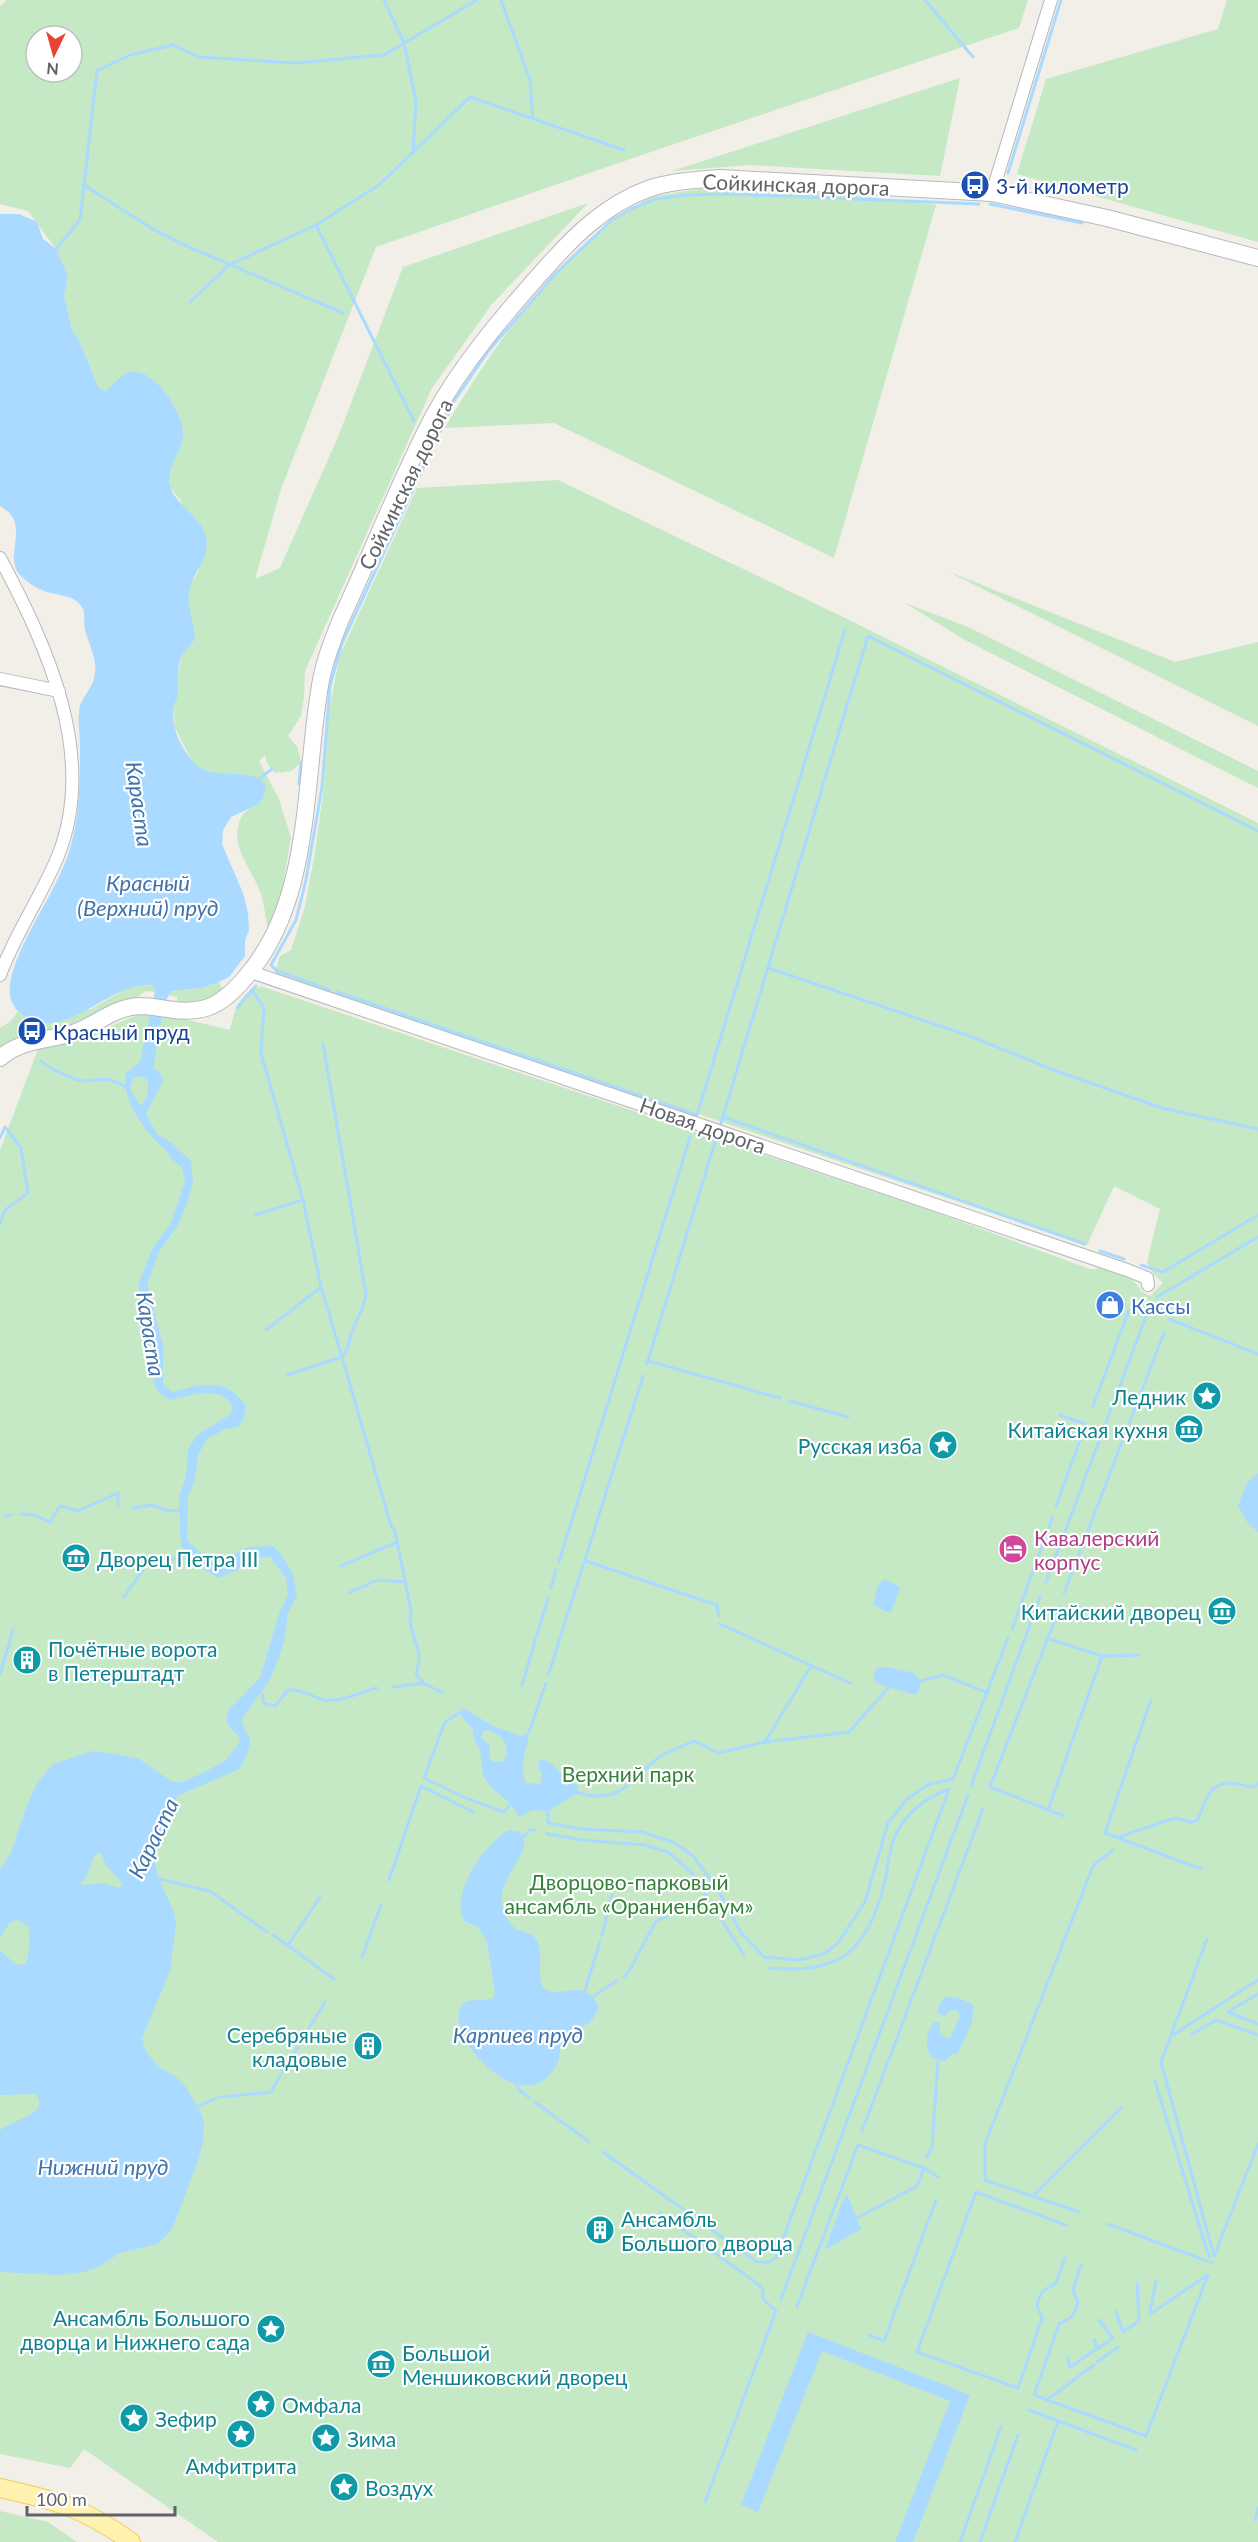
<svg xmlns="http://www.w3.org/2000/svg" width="1258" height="2542" viewBox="0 0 1258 2542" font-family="Lato,sans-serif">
<rect width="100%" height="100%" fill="#f1efe8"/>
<g fill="#c5e8c5" fill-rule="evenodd">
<path d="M7,0H1028L1019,28L630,159L376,247L281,489L255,579L280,568L338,437L403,267L588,203L492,304L432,388L305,671L304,697L301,716L288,736L298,748L301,763L291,771L275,773L268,765L265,755L259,761L279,799L291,838L280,902L269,935C266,923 265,909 262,897C255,872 227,846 241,818C245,810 256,805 263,799L260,778L207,773L193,763L175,728L174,707L178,696L176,681L182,655L194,640V628L189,616L188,597L190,585L199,570L181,501L170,487L169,473L183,437L115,383L106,391L99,388L78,338L72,330L64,296L68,276L56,249L28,211L0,204V6ZM36,36H72V72H36Z"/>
<polygon points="1227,0 1258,0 1258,242 1017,174 1046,79 1218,29"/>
<polygon points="960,78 940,176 750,165 672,171"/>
<path d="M712,187L854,195L936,205L834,558L554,423L445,428C487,356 559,249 633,208C639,204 646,199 653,197C672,192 693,191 712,187Z"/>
<path d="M558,480L845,618L1258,823V2542H218L84,2449L70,2468L0,2454V1150L38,1049L85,1038L141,1013L175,1017L230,1030C233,1013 242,987 263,987L929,1210L1090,1269C1093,1270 1096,1269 1099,1268C1112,1267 1137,1279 1141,1291L1150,1296L1163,1283L1151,1271L1147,1262L1160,1209L1114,1186L1087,1245L701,1115L274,975L280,956L291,950L305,906L315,852L324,787L327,720L340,655L417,488Z"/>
<polygon points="947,571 1175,662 1258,642 1258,726"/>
<polygon points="905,603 968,627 1258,771 1258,788 965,640"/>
<polygon points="219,982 223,991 195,1006 178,1004 177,997 168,995 171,991 202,988"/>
<path d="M144,984L152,985L155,992L145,991C136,1001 122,1000 111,1006C89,1015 72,1026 49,1031L41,1026L21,1031V1038L0,1052V1028L11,1021L18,1011L31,1019L91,1009L128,988Z"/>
<polygon points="0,2511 48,2522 77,2542 0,2542"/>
</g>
<g fill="#aadaff" fill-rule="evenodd">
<path d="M0,214H19L37,222L43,239L56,249L68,276L64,296L72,330L78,338L99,388L106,391C112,386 120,376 127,373C153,363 185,415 183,437C181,454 166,467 170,485C174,506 208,519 207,545C206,561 194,573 190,587C184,607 198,628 194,640C192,645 186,649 183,654C176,666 178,681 178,694C178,699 175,702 174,707C172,718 175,732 180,742C203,787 222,767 260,778L266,786L263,799L255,806L231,817L223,830L222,844L243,893L248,913L249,930L245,940V956L229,977L219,982L202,988L171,991L164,1005L153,1068L160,1073L163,1081L146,1114L157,1134L170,1142L191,1161L193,1182L188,1201L178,1225L159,1252L147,1284L163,1345V1384L172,1392C202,1384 226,1376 246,1406L244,1418L238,1427L225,1429L207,1439L198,1455L195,1479L188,1496L187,1541L219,1568L226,1566C239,1544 249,1547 273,1546L285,1560L293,1575L297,1596L288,1613L284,1643L270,1680L242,1719C242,1727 246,1730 249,1737C252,1748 244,1759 240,1769L177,1796L171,1818L158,1840L155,1863L159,1879L174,1912L176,1925L170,1971L142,2038L146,2052L158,2066L176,2077L186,2087L201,2113L204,2123L203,2142L197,2164L172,2229L158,2244L120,2253L98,2267L84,2272L61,2275L0,2272V2130C13,2121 30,2118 39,2107V2099L35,2094L0,2095V1950L16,1965L25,1964C30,1956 30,1937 29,1927L18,1920C9,1920 5,1930 0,1937V1870L11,1852L24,1813L37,1783L53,1764L93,1751L115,1754L139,1759L173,1782H182L203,1773L226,1760L240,1742L238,1735L230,1728L226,1719L228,1711L260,1678L280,1611L288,1595L286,1578L270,1557H248L236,1571L218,1578L199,1566L181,1546L179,1498L186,1476L188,1450L197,1435L231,1414L233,1407C221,1384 191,1395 170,1400L158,1392L154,1384L156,1371L154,1348L138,1284L153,1248L171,1223L185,1181L182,1167C170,1160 171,1155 162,1147C144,1130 121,1100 126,1073L140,1062L155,991L152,985C109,980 60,1051 18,1011C5,999 10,979 15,965C31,920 63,883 73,837C80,808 80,777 80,747C80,734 77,719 80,706C83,696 92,688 94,678C99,660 89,646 85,630C83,623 86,613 82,607C74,594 55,596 42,590C34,587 26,581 20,575C2,555 33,524 0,506ZM139,1076L146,1078C151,1088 147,1098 141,1106L130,1089L133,1078ZM101,1853L106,1865L122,1883L120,1888L103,1883L82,1885L81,1882L86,1878L95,1854Z"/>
<polygon points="1258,1473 1258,1532 1247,1522 1238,1506 1247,1483"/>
<polygon points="884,1579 900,1587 891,1612 886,1612 873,1604 878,1586"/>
<polygon points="887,1667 914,1673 921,1681 919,1690 915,1695 876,1683 873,1677 877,1668"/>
<path d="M463,1708L495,1727L522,1736L529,1732C528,1751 517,1765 526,1783L541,1784L542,1772L538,1767V1762L543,1759C558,1765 562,1779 577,1785L578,1793L548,1811L532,1810L522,1816H518L511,1804L491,1787L483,1776L480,1750L474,1740L473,1730L459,1713ZM487,1730C502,1734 513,1747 503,1762H494L490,1758V1745L481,1738L482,1732Z"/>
<path d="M509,1830L520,1832L525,1844C516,1873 487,1890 511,1924C518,1934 531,1930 537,1941C544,1955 537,1972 542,1986C560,2004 583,1972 599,2007C587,2033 582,2022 563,2035C558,2044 562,2057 556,2066C524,2125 440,2033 462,2005C469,1997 483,2002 493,1998L495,1993L487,1942L477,1926L464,1921C450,1892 485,1843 509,1830Z"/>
<path d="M945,1997C957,1997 964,1999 974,2006L972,2022L958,2053L952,2054L945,2061L932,2058C924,2046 926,2034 934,2022L940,2023V2034L950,2039L960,2016L958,2011L951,2010L944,2016L938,2013L939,2005Z"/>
<polygon points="847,2194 861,2229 825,2250 842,2202"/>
<polygon points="808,2332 970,2395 913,2542 895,2542 950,2401 822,2351 758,2512 741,2505"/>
</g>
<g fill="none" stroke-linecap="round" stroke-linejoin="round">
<g stroke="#aadaff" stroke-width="3">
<polyline points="384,0 404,43 416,102 413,154"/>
<polyline points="501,0 530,80 533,118"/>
<polyline points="925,0 973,57"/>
<polyline points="1008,173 1061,0"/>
<polyline points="84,185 151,228 182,244 343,313"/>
<polyline points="990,204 1082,223"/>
<polyline points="316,225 414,421"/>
<polyline points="56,249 80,220 97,71 130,55 173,45 199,57 295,63 384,55 477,0"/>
<polyline points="190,302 229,265 316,225 379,185 470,97 624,150"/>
<polyline points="260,778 272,769"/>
<polyline points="299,784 301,763"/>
<polyline points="768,968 970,1036 1056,1071 1162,1108 1258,1129"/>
<polyline points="256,986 252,990 264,1008 261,1053 303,1200 321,1287"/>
<polyline points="330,990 277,971 271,965 296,920 306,880 322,787 330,686 342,643 454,401 489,350 556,273 612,220 631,209 656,199 687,195 728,194 979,204"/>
<polyline points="337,992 697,1115 845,630"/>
<polyline points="237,1008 252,990"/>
<path d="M323,1044L366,1294C364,1309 357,1318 352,1331C348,1342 350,1348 342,1357L391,1526L395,1531L411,1611C406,1634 426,1646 416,1674L423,1683"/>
<path d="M41,1061C48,1068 75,1081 84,1081C104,1080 106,1075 125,1087"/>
<polyline points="723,1117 1085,1244"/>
<polyline points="720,1126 868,636 1258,831"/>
<polyline points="0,1138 5,1127 21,1148 28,1193 5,1210 0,1224"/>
<polyline points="255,1215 303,1200"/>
<polyline points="1100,1251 1124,1259"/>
<polyline points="1141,1265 1163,1272 1258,1215"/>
<polyline points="1157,1297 1258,1237"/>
<polyline points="1169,1319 1258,1354"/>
<polyline points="266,1330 321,1287 342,1357 287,1375"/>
<polyline points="648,1361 780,1398"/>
<polyline points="647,1364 716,1139"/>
<polyline points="790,1401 848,1417"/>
<polyline points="1093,1406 1129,1310"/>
<polyline points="1056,1506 1086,1424 1060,1415"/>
<polyline points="133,1508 152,1505 166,1510 179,1511"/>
<polyline points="21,1514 34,1515 50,1522 60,1506 78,1511 118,1493 118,1505"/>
<polyline points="6,1516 11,1515"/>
<polyline points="586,1561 717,1605 719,1616"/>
<polyline points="559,1562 690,1137"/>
<polyline points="152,1565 167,1559 192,1558"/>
<polyline points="341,1566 397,1542"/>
<polyline points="1046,1582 1148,1311"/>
<polyline points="551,1588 556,1570"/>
<polyline points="349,1593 377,1580 404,1582"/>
<polyline points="1064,1593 1164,1333"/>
<polyline points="124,1597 142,1571"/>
<polyline points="1060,1607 990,1787 1064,1816"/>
<polyline points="720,1624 850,1683"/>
<polyline points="1012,1629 1053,1516"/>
<polyline points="1047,1638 1102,1656 1139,1655"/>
<polyline points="549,1673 643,1376"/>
<polyline points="0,1674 13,1630"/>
<polyline points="921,1681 943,1675 988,1693"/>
<polyline points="522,1685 548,1598"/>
<polyline points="393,1687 423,1683 442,1693"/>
<path d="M262,1694L264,1704L275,1706L288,1690C303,1689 311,1697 325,1700C342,1702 361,1692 377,1688"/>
<polyline points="1151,1700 1105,1833 1201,1869"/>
<polyline points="459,1713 445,1722 424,1778 466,1798 504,1812 511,1804"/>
<polyline points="529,1732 546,1683"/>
<polyline points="765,1742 811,1666"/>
<polyline points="971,1786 1040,1597"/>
<path d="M578,1793C622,1804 626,1783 657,1759C667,1751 683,1746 695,1741L718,1753L765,1742L849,1732L889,1687"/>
<polyline points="1048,1810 1102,1656"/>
<polyline points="548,1811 548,1823 580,1829 642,1832 675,1843 693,1856 716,1887 742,1934 764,1957 799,1960 824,1954 838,1943 865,1902 888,1823 907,1799 929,1784 953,1779 1008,1638"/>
<polyline points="547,1834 582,1840 645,1845 668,1852 692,1873 744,1955"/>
<polyline points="523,1837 530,1830 535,1830"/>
<path d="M1119,1837L1175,1818L1191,1822L1197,1821C1205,1805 1207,1783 1230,1783C1238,1783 1246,1787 1255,1787L1258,1783"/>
<polyline points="159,1879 210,1891 267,1932"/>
<polyline points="389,1880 421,1786 473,1812"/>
<polyline points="273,1935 334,1979"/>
<polyline points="602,1935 612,1895"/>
<polyline points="1207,1939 1161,2062 1214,2256"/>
<polyline points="288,1945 320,1897"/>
<polyline points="362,1957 381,1905"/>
<path d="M768,1968C842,1974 867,1952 885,1881C888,1866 889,1850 895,1836C906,1812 925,1798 949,1789"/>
<polyline points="624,1977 629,1971 656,1921 708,1898"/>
<polyline points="585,1990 600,1942"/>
<polyline points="594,1996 616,1981"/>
<polyline points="1228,2012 1258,1994"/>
<polyline points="1228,2012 1258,2024"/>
<polyline points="1192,2034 1216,2020 1258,2035"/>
<polyline points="1173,2035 1258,1980"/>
<polyline points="282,2073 325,2002"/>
<polyline points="1155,2081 1209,2257"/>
<polyline points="516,2084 519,2090 530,2098"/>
<polyline points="221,2097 271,2092 280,2076"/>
<polyline points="535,2102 588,2141"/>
<polyline points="197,2107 217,2098"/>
<polyline points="862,2131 983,1809"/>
<polyline points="603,2152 757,2262 768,2262 776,2258 949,1789"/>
<polyline points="927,2157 932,2147 938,2061"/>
<polyline points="1033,2196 1122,2107"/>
<polyline points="1079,2212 985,2180 985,2144 1093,1866 1113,1850"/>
<polyline points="660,2213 759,2285 763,2290 763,2299 776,2311 705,2502"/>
<polyline points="857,2218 917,2186 924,2168"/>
<polyline points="1108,2224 1207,2261"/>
<polyline points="1215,2254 1258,2144"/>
<polyline points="1065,2258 1056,2283 1043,2291 1039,2298 1037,2305 1042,2318 1018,2388 917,2352 976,2192 1066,2225"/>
<polyline points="1210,2262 1212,2263"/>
<polyline points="1081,2265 1073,2290 1078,2303 1076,2309 1072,2317 1059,2324 1034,2395 1146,2436 1208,2275"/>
<polyline points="781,2299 968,1795"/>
<polyline points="797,2306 858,2145 924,2168 938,2177"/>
<polyline points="1116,2312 1123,2332 1139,2321 1137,2283"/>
<polyline points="1150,2312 1156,2282"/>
<polyline points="1150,2314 1206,2276"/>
<polyline points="869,2335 884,2341 936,2200"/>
<polyline points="1094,2339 1097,2349"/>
<polyline points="1067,2358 1070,2367 1113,2338 1099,2320"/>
<polyline points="1097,2362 1118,2347"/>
<polyline points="1047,2400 1094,2365"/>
<polyline points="1029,2410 1136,2450"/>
<polyline points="1255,2520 1258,2508"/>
<polyline points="960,2542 1001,2427"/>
<polyline points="980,2542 1018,2435"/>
<polyline points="1015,2542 1058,2421"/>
</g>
<g stroke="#b5b8bc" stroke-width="14">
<g id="street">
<polyline points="992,193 1051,0"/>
<path d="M0,558C47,646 98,756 58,856C41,897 15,934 0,975"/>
<polyline points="0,679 59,691"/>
<polyline points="251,972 1127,1270 1147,1278 1148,1285"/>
</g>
</g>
<g stroke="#b6babf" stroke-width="18">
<path id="secondary" d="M0,1058C23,1038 50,1041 76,1032C97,1024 115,1007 139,1006C161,1006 183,1015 206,1008C222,1003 234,991 245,978C314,900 303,777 321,680C325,659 333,639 341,619C372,553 399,482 433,417C461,365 503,316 542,272C572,238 604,205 648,189C671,181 696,180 720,178L992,193L1107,218L1258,258"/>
</g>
<g stroke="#f2c960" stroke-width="20">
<path id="primary" d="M0,2488C55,2500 85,2508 131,2542"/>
</g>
<use href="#street" stroke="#fff" stroke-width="12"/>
<use href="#secondary" stroke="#fff" stroke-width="16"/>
<use href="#primary" stroke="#fff2af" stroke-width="18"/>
</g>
<defs>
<g id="bus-disc" transform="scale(1.5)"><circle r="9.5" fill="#1a4fb4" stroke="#fff"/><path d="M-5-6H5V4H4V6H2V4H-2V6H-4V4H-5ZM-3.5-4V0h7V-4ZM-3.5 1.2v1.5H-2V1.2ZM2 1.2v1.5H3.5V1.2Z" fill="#fff"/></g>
<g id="shop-disc" transform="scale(1.5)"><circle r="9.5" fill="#3f7fe0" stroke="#fff"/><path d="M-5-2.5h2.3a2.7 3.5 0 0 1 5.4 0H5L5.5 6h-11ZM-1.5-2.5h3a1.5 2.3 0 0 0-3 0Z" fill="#fff"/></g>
<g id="sight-disc" transform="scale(1.5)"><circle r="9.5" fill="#0f9aa8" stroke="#fff"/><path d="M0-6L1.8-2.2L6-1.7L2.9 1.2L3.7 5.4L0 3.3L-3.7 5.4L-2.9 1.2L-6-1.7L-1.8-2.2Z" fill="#fff"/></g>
<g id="museum-disc" transform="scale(1.5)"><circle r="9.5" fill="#0f9aa8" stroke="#fff"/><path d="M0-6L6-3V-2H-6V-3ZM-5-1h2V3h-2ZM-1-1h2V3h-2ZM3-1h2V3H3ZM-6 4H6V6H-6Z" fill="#fff"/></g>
<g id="hotel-disc" transform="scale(1.5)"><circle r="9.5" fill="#d1479c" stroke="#fff"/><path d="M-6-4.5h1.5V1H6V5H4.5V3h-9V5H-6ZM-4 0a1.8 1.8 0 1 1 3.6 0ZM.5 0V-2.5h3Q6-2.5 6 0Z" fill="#fff"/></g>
<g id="building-disc" transform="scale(1.5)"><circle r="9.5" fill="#0f9aa8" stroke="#fff"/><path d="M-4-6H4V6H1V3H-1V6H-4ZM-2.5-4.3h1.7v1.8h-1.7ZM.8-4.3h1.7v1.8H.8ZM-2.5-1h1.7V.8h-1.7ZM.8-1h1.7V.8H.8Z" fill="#fff"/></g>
</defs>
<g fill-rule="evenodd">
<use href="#bus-disc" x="975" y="185"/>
<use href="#bus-disc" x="32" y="1031"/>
<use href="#shop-disc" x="1110" y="1305"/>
<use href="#sight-disc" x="1207" y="1396"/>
<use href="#museum-disc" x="1189" y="1429"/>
<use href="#sight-disc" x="943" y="1445"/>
<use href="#hotel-disc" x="1013" y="1549"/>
<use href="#museum-disc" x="76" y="1558"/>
<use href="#museum-disc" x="1222" y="1611"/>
<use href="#building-disc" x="27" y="1660"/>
<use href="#building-disc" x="368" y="2046"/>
<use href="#building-disc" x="600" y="2230"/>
<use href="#sight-disc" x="271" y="2329"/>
<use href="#museum-disc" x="381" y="2364"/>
<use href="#sight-disc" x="261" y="2404"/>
<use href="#sight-disc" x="134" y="2418"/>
<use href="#sight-disc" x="241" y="2434"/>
<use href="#sight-disc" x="326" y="2438"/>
<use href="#sight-disc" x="344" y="2487"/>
</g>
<g text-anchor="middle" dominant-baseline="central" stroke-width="4.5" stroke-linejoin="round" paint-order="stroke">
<g font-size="21" fill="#5f6368" stroke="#fff">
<text transform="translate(796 184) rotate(2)">Сойкинская дорога</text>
<text transform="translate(405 484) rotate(-64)">Сойкинская дорога</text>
<text transform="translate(703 1125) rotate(19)">Новая дорога</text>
</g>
<g font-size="21" fill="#164399" stroke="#fff" text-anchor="start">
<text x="996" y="185">3-й километр</text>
<text x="53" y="1031">Красный пруд</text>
</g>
<g font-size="21" fill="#366cbe" stroke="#fff" text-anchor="start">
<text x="1131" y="1305">Кассы</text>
</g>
<g font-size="21" fill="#0d838f" stroke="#fff" text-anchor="start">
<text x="1186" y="1396" text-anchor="end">Ледник</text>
<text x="1168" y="1429" text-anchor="end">Китайская кухня</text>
<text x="922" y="1445" text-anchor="end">Русская изба</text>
<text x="97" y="1558">Дворец Петра III</text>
<text x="1201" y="1611" text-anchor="end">Китайский дворец</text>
<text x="48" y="1648">Почётные ворота<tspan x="48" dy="24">в Петерштадт</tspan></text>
<text x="347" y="2034" text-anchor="end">Серебряные<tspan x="347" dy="24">кладовые</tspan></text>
<text x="621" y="2218">Ансамбль<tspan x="621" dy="24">Большого дворца</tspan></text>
<text x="250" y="2317" text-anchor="end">Ансамбль Большого<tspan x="250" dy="24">дворца и Нижнего сада</tspan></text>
<text x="402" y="2352">Большой<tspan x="402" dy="24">Меншиковский дворец</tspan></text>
<text x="282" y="2404">Омфала</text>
<text x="155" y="2418">Зефир</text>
<text x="347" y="2438">Зима</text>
<text x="241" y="2465" text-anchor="middle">Амфитрита</text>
<text x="365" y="2487">Воздух</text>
</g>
<g font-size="21" fill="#b23c85" stroke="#fff" text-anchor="start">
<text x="1034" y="1537">Кавалерский<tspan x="1034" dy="24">корпус</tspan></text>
</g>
<g font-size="21" fill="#348238" stroke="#fff">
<text x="628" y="1773">Верхний парк</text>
<text x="629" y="1881">Дворцово-парковый<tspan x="629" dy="24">ансамбль «Ораниенбаум»</tspan></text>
</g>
<g font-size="22" font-style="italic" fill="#4174aa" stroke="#fff">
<text transform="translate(140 804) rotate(82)">Караста</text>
<text x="148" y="882">Красный<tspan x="148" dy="25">(Верхний) пруд</tspan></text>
<text transform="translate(151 1334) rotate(81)">Караста</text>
<text transform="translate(153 1838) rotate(-64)">Караста</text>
<text x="518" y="2034">Карпиев пруд</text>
<text x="103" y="2166">Нижний пруд</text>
</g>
</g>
<g transform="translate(54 54) rotate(185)"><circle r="28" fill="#ffffff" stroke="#bfc1c3" stroke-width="1.5"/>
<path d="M0-4.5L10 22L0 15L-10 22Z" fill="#ea4335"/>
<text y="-9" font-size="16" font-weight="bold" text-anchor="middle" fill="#5f6368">N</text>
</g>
<path d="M27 2506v9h148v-9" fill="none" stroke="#5f6368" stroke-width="3"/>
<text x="36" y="2506" font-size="18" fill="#5f6368" stroke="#ffffff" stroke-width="4.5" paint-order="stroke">100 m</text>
</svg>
